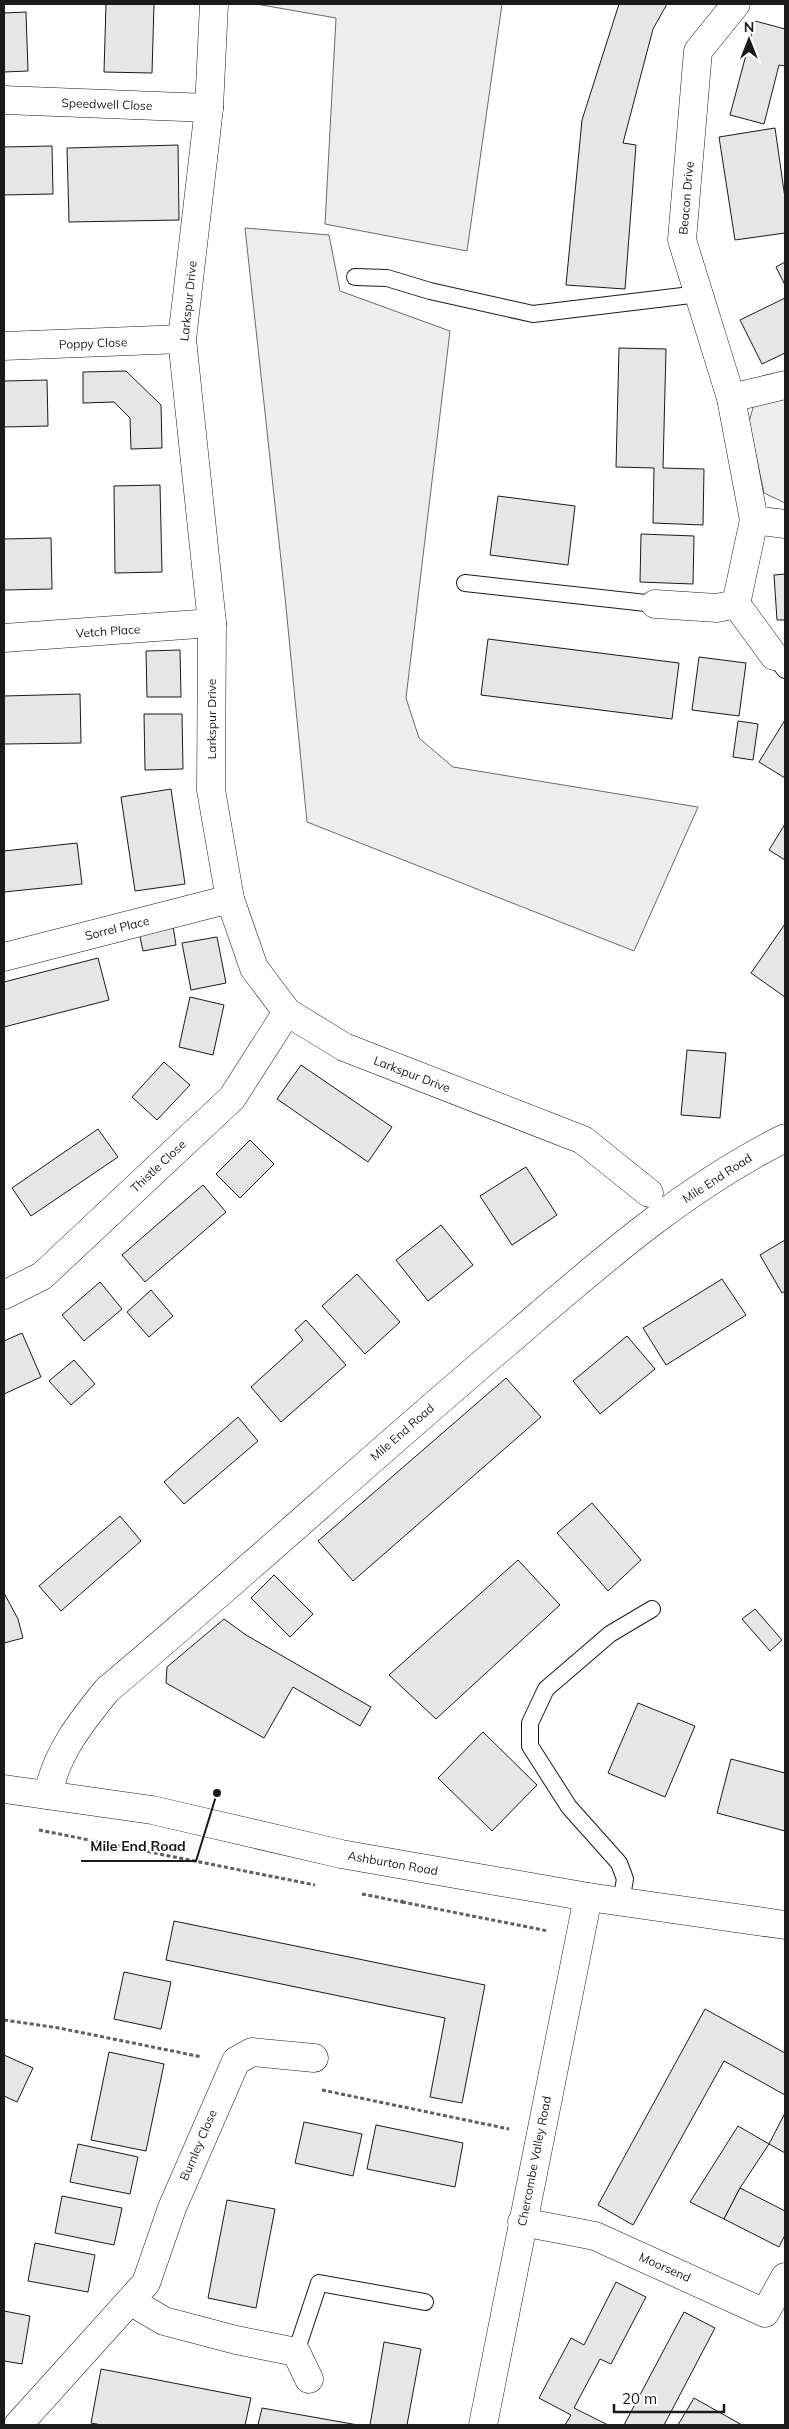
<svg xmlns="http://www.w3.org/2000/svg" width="789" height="2429" viewBox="0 0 789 2429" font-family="Mulish,sans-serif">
<rect width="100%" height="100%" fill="#fff"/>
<g fill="#ededed" stroke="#6a6a6a">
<polygon points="256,4 502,4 467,251 325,224 336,18"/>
<polygon points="245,228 329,235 340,291 450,331 406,698 419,738 453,767 698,807 634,951 307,822 285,597"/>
<polygon points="785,398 785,503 764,493 749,422 754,404"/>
</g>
<g fill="#e6e6e6" stroke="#1a1a1a">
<polygon points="106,4 154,4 152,73 104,72"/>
<polygon points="619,4 667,4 653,29 623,143 636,145 625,289 566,285 582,120"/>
<polygon points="26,12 28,71 4,72 4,13"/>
<polygon points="755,21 785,29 785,66 779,65 764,124 730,115"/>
<polygon points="775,128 785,198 785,233 735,240 719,137"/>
<polygon points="178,145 179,220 69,222 67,148"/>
<polygon points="52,146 53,194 4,195 4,147"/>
<polygon points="785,262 785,285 776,267"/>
<polygon points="785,298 785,353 762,364 740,320"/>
<polygon points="619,348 666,349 663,468 704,469 703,525 653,523 654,468 616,467"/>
<polygon points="126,371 161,405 162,448 131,449 130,418 114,402 83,403 83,372"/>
<polygon points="47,380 48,426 4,427 4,381"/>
<polygon points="160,485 162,572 115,573 114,486"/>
<polygon points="498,496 575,506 568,565 490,555"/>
<polygon points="641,534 694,536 693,584 640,582"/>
<polygon points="51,538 52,589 4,590 4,539"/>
<polygon points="785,574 785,620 777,620 774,575"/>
<polygon points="488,639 679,663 672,719 481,695"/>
<polygon points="180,650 181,697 147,697 146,651"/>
<polygon points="699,657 746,663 739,716 692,710"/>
<polygon points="80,694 81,743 4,744 4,696"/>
<polygon points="144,714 182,714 183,769 145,770"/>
<polygon points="785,720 785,778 759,762"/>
<polygon points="738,721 758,724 753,760 733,757"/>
<polygon points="171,789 185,884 135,891 121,797"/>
<polygon points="785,824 785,860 769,850"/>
<polygon points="77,843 82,884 4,892 4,851"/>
<polygon points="785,924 785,997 751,973"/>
<polygon points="173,926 176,945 143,951 139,932"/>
<polygon points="217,937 226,983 191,990 182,943"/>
<polygon points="98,958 109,1000 4,1027 4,982"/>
<polygon points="190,997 224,1005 213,1055 179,1047"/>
<polygon points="687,1050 726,1053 720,1118 681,1115"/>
<polygon points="164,1062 190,1085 157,1120 132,1097"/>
<polygon points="301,1065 392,1127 368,1162 277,1099"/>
<polygon points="98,1129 118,1157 31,1216 12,1188"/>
<polygon points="250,1140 274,1164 240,1198 216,1174"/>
<polygon points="526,1167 557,1215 512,1245 480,1196"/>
<polygon points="203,1185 226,1212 145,1282 122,1255"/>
<polygon points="441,1225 473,1265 428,1301 396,1260"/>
<polygon points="785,1240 785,1291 782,1293 760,1255"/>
<polygon points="357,1274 400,1322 365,1354 322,1306"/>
<polygon points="722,1279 746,1315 666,1365 643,1328"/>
<polygon points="100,1282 122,1309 84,1341 62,1315"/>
<polygon points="151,1290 173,1316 149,1337 127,1312"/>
<polygon points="306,1320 346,1365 281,1422 251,1387 303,1340 295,1330"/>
<polygon points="22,1333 41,1377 4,1394 4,1341"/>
<polygon points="627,1336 655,1369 600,1414 573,1381"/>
<polygon points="74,1360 95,1384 71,1405 49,1381"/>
<polygon points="506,1378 541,1417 353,1581 318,1541"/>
<polygon points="238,1417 258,1441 184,1504 164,1482"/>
<polygon points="592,1503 641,1560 608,1591 557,1533"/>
<polygon points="120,1516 141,1541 61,1611 39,1586"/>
<polygon points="518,1560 560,1605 436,1719 389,1675"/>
<polygon points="274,1575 313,1614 290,1637 251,1598"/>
<polygon points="4,1593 18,1619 23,1638 4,1643"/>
<polygon points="755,1609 782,1640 770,1651 742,1619"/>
<polygon points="224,1619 246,1635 371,1707 360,1726 293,1687 264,1738 166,1683 167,1667"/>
<polygon points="638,1703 695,1726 665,1797 608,1773"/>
<polygon points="483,1732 537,1785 492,1831 438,1778"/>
<polygon points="731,1759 785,1773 785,1831 717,1813"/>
<polygon points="174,1921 485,1985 462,2103 430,2097 445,2018 166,1960"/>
<polygon points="124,1972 171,1982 161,2029 114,2019"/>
<polygon points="705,2009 785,2053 785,2095 724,2061 633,2225 598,2205"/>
<polygon points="109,2052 164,2064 146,2151 91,2140"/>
<polygon points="4,2055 33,2068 17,2102 4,2096"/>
<polygon points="785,2113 785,2153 769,2144"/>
<polygon points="304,2122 362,2134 353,2176 295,2163"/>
<polygon points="376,2125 463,2143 455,2187 367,2169"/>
<polygon points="738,2126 769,2144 740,2188 724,2219 690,2202"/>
<polygon points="78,2144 138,2157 130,2194 70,2182"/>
<polygon points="740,2188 785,2211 785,2235 779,2247 724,2219"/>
<polygon points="62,2196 122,2208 114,2245 55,2233"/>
<polygon points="227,2200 275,2209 256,2308 208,2298"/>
<polygon points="35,2243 95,2255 88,2292 28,2281"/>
<polygon points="616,2282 646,2297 611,2364 600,2359 574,2408 608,2425 565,2425 571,2415 539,2398 571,2338 584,2345"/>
<polygon points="4,2311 30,2316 22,2364 4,2361"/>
<polygon points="684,2312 715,2328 664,2425 624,2425"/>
<polygon points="384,2342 421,2349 407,2425 370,2425"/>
<polygon points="101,2369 251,2398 245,2425 102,2425 91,2423"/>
<polygon points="694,2398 742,2425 678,2425"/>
<polygon points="262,2408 358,2425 258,2425"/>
</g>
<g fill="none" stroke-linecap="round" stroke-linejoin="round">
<g stroke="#1a1a1a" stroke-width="18">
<g id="lane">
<polyline points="355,277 387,278 430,291 533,314 699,294"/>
<polyline points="465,583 655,604"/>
<polyline points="774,656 785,670"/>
<polyline points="621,1902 625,1879 619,1863 569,1807 530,1746 530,1723 546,1689 610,1634 652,1609"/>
<polyline points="296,2352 319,2283 425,2302"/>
</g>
</g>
<g stroke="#1a1a1a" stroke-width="29">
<g id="street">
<polyline points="214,4 209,108 182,339 212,623 211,790 230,899 254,968 287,1012 344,1047 583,1140 649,1193"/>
<polyline points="736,4 698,51 682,240 731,398 754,520 785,524"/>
<polyline points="4,100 209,108"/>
<polyline points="4,346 182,339"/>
<polyline points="731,398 785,385"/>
<polyline points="655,604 717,608 736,604 754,520"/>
<polyline points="736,604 774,656"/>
<polyline points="4,638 212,623"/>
<polyline points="4,957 230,899"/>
<polyline points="4,1295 42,1276 232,1098 287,1012"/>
<polyline points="522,2222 595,2236 765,2313 785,2277"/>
<polyline points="130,2301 164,2321 236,2340 296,2352 309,2379"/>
<polyline points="18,2425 146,2283 172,2208 236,2061 252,2052 314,2058"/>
<polyline points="483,2425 588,1897"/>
</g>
</g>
<g stroke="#1a1a1a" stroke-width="29">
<path id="secondary" d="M48,1795C56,1753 81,1722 107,1690C241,1577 370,1459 503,1346C592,1270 679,1191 785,1138"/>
</g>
<g stroke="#1a1a1a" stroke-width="29">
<polyline id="primary" points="4,1789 152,1810 341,1854 588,1897 785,1925"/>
</g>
<g stroke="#5f5f5f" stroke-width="3" stroke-dasharray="4 2.5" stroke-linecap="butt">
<polyline points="39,1830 315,1885"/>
<polyline points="362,1894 402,1902 402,1898"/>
<polyline points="402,1902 548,1931"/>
<polyline points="4,2020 59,2028 202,2057"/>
<polyline points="322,2090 509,2129"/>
</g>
<use href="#lane" stroke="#fff" stroke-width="16"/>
<use href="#street" stroke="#fff" stroke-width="28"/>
<use href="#secondary" stroke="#fff" stroke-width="28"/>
<use href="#primary" stroke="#fff" stroke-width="28"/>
</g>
<g text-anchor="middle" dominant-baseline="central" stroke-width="4" stroke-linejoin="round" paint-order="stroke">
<g font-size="12" fill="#1a1a1a" stroke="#fff">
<text transform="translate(107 104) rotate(2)">Speedwell Close</text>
<text transform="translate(686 198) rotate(-85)">Beacon Drive</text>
<text transform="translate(188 301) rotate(-84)">Larkspur Drive</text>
<text transform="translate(93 343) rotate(-2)">Poppy Close</text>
<text transform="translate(108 631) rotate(-4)">Vetch Place</text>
<text transform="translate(211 719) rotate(-90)">Larkspur Drive</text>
<text transform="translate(117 928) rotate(-14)">Sorrel Place</text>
<text transform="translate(412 1074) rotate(21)">Larkspur Drive</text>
<text transform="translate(158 1166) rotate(-43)">Thistle Close</text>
<text transform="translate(717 1178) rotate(-33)">Mile End Road</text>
<text transform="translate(402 1432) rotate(-41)">Mile End Road</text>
<text transform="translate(393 1863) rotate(10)">Ashburton Road</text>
<text transform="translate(198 2145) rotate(-67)">Burnley Close</text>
<text transform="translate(534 2161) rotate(-79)">Chercombe Valley Road</text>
<text transform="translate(665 2267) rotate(24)">Moorsend</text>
</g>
</g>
<path fill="none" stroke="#1a1a1a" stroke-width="2" d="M217 1793L196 1861H81"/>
<circle fill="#1a1a1a" stroke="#fff" stroke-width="2" cx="217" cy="1793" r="5"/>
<g font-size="14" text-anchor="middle" font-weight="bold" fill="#1a1a1a" stroke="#fff" stroke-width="4" stroke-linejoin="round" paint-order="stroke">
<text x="138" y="1851">Mile End Road</text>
</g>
<rect width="789" height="2429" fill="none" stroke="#1a1a1a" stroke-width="10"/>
<g transform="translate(749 40)" stroke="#ffffff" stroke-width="4" paint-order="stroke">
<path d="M0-4L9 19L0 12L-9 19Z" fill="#1a1a1a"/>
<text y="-8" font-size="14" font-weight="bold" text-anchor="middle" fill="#1a1a1a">N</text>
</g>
<path d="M614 2404v8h110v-8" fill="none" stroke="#1a1a1a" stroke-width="2.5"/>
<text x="622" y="2404" font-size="15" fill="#1a1a1a" stroke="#ffffff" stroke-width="4" paint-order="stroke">20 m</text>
</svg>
